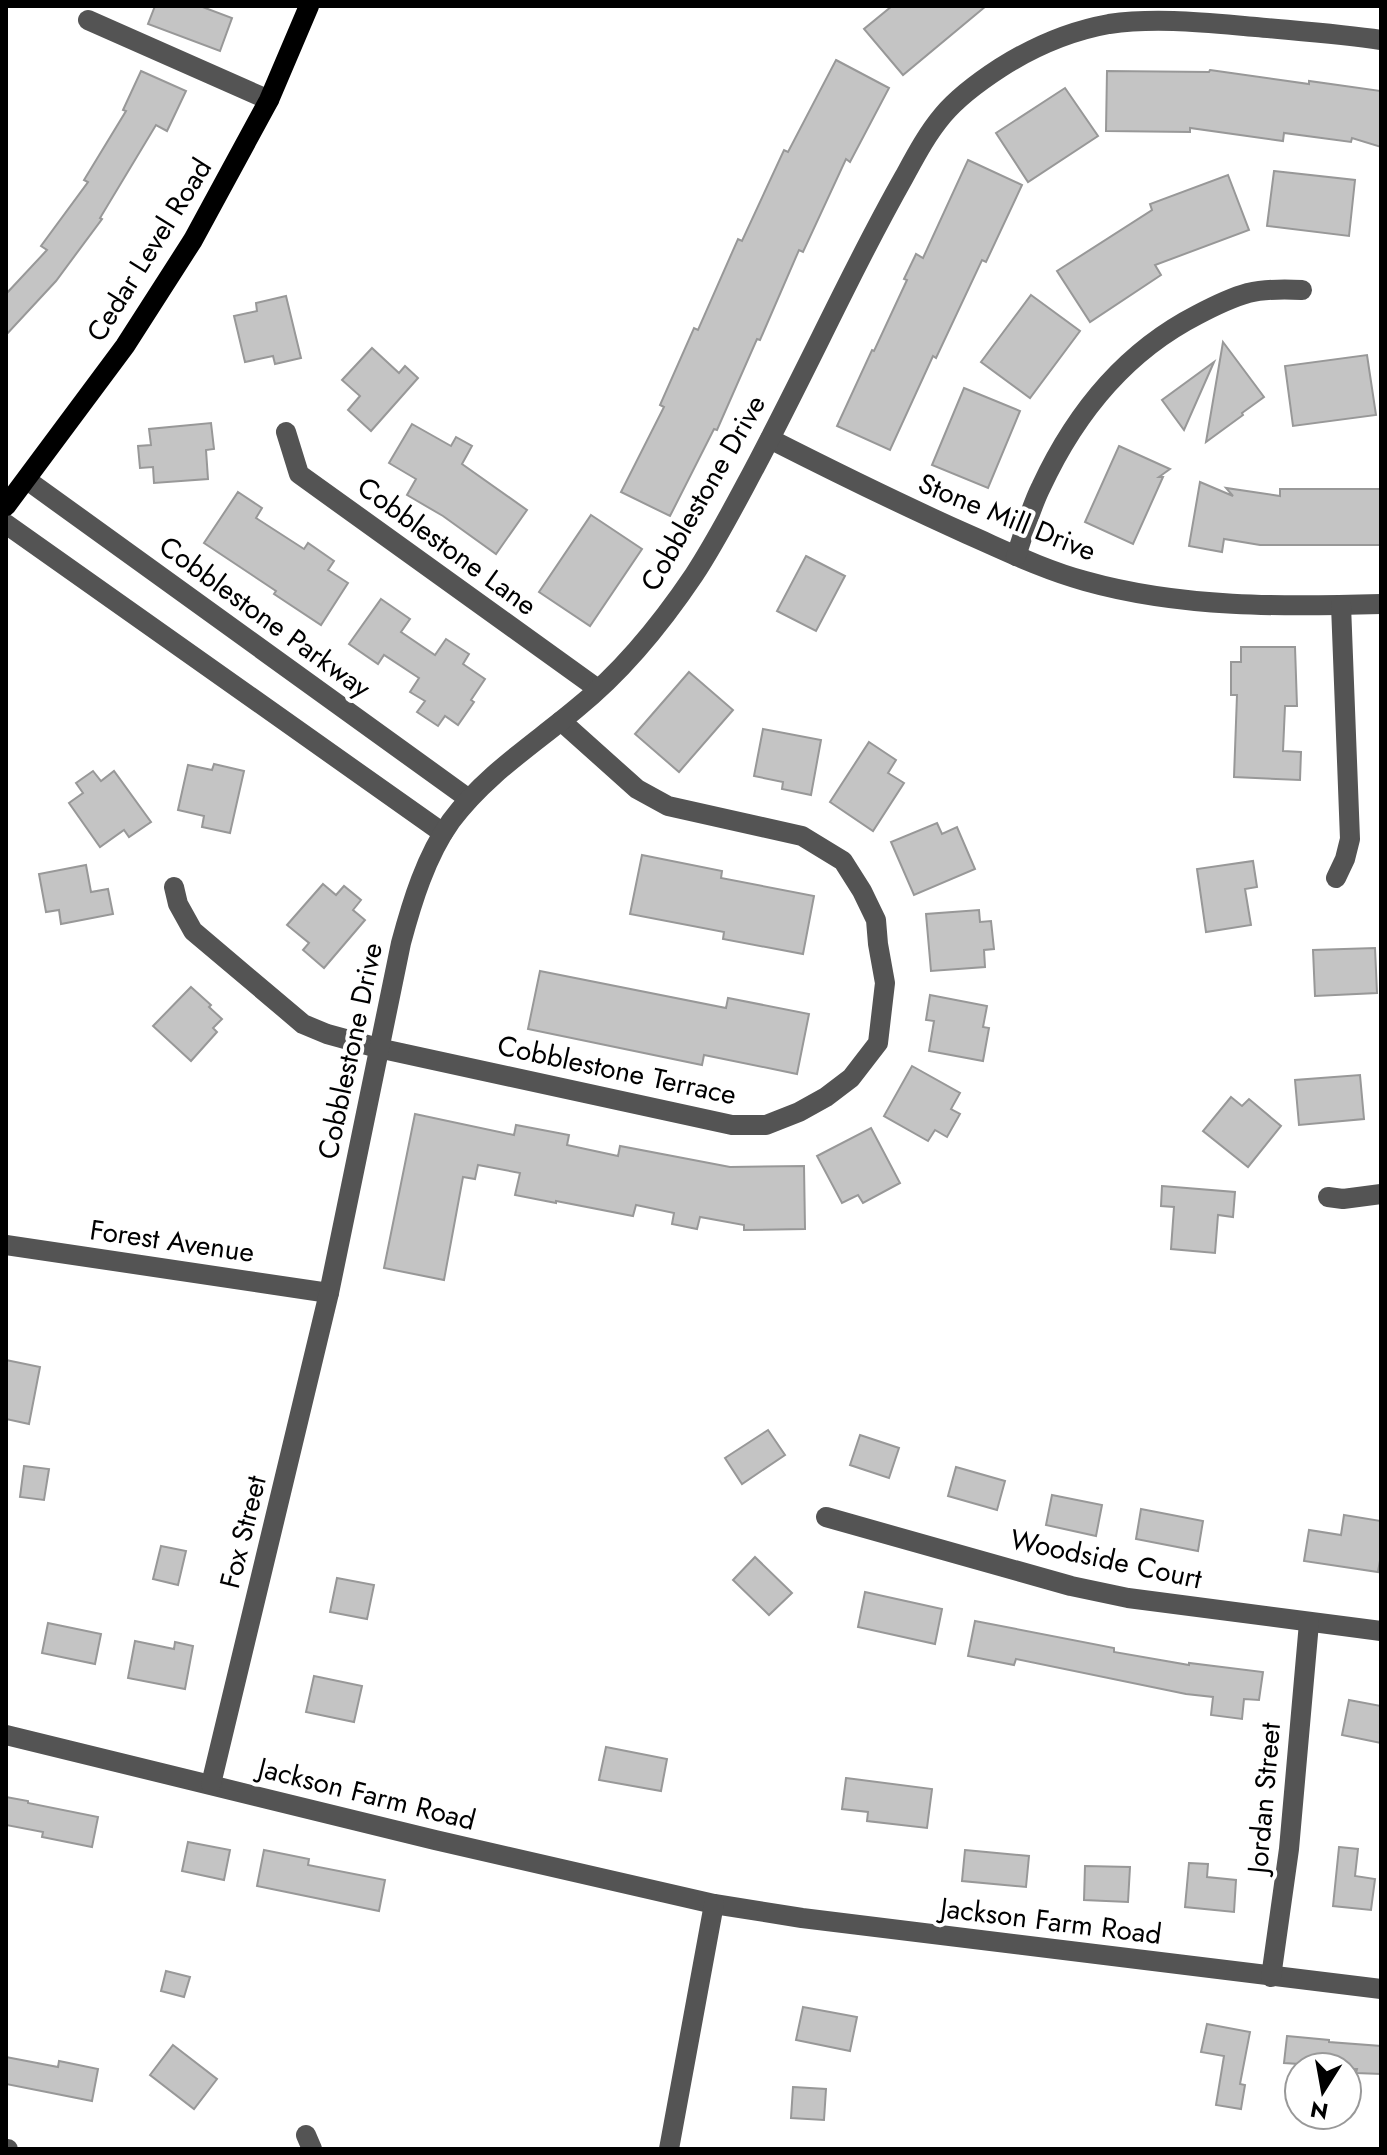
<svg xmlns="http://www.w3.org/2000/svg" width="1387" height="2155" viewBox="0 0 1387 2155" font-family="Jost,sans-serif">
<rect width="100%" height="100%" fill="#fff"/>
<g fill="#c4c4c4" stroke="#989898" stroke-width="2">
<polygon points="155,6 200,6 232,18 220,51 148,24"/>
<polygon points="892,6 986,6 903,75 864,29"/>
<polygon points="836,60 889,88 850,162 846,159 803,252 799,250 760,340 757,339 717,430 714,429 670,516 621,492 664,407 660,405 694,328 698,330 738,239 742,241 784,150 788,152"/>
<polygon points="1210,70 1309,84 1309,81 1381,91 1381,147 1352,138 1351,142 1284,133 1283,141 1190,128 1190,132 1106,131 1107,71 1209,72"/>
<polygon points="141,71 186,91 167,131 156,125 100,218 102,219 56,281 6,335 6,294 47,250 41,246 88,182 84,180 126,111 123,110"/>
<polygon points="1065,88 1098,136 1028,182 996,133"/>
<polygon points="968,160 1022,185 986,262 982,260 936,358 933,356 890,450 837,426 872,350 874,351 907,280 904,279 916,254 923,258"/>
<polygon points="1274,171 1355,180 1349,236 1267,226"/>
<polygon points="1228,175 1249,230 1155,265 1161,275 1090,322 1057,271 1152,210 1150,204"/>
<polygon points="1031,295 1080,331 1030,398 981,362"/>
<polygon points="286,296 301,358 275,364 273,356 245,362 234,316 257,311 256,303"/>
<polygon points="1223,342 1264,397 1242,413 1243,415 1206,442"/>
<polygon points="372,348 399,373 405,366 418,378 371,431 348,410 360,396 342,380"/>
<polygon points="1367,355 1376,415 1293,426 1285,366"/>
<polygon points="1214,362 1184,430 1162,400"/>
<polygon points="964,388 1020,411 988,488 932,465"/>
<polygon points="211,423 214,449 206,450 208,479 154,483 153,467 140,468 138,446 151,445 149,429"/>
<polygon points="412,424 451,446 456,437 472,446 462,464 527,510 496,554 443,516 407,495 416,479 389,463"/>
<polygon points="1119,446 1170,469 1159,477 1163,477 1133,544 1085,522"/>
<polygon points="1200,482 1233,496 1226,488 1280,496 1280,489 1381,489 1381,545 1260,545 1224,539 1222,552 1189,546"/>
<polygon points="238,492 262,508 256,518 304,549 308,543 334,561 328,570 348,583 321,625 274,594 276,591 204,543"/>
<polygon points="591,515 642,549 590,626 539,592"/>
<polygon points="806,556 845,576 816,631 777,611"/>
<polygon points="381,599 410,619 401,632 435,655 446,639 469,654 463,664 485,679 471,700 474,702 458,725 445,716 438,726 417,712 425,701 410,692 419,678 384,655 378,664 349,644"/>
<polygon points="1241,647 1295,647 1297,706 1285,706 1283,751 1301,752 1300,780 1234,777 1237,695 1231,695 1231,662 1241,662"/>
<polygon points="689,672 733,710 679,772 635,734"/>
<polygon points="763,729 821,740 811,795 782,789 783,782 754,776"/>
<polygon points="869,742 896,760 888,773 904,783 873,831 830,802"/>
<polygon points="214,764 244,771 230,833 202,827 204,816 178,810 188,765 212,770"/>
<polygon points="93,771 101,781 114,771 151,822 129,837 124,830 100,847 69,803 83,793 76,783"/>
<polygon points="937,823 942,834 957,827 975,869 914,895 891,842"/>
<polygon points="642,855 722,871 721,878 814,896 803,954 723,939 724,932 630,914"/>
<polygon points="1253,861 1257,887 1245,889 1251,925 1206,932 1197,869"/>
<polygon points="86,865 91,892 108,889 113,914 61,924 59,910 46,912 39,874"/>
<polygon points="323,884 336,895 344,886 361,900 353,910 365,920 324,968 303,950 309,943 287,925"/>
<polygon points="979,910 980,922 991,921 994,949 984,950 985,967 931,971 926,914"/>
<polygon points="1375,948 1377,993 1315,996 1313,950"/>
<polygon points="540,971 726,1008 728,998 809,1014 797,1074 704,1055 702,1065 528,1029"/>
<polygon points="191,987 211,1005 209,1007 222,1019 213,1028 217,1032 191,1061 153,1026"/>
<polygon points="930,995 987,1006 983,1027 989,1028 983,1061 929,1051 934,1021 926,1020"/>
<polygon points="912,1066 960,1093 951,1109 960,1114 947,1137 935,1130 928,1141 884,1116"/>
<polygon points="1360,1075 1364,1119 1299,1125 1295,1080"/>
<polygon points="1231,1097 1242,1106 1249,1099 1281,1126 1248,1167 1203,1131"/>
<polygon points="415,1114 514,1135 516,1125 569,1135 567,1145 618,1156 620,1146 730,1167 804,1166 805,1229 744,1230 744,1225 700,1217 697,1229 672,1224 674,1213 636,1205 633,1216 556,1201 556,1203 515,1195 520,1173 478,1165 475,1179 463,1177 444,1280 384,1268"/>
<polygon points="871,1128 900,1183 863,1203 858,1195 842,1203 817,1156"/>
<polygon points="1162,1186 1235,1192 1233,1217 1218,1215 1215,1253 1171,1249 1174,1207 1161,1206"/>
<polygon points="6,1360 40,1367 29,1424 6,1419"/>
<polygon points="768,1430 785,1455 742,1484 725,1458"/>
<polygon points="860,1435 899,1448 889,1478 850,1465"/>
<polygon points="24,1466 49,1469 44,1500 20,1497"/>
<polygon points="956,1467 1005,1481 997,1510 948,1496"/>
<polygon points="1052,1495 1102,1505 1096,1536 1046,1525"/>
<polygon points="1141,1509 1203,1521 1198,1551 1136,1539"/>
<polygon points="1344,1515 1381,1521 1381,1555 1378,1572 1304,1561 1309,1530 1341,1535"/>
<polygon points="161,1546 186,1551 178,1585 153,1579"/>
<polygon points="755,1557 792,1593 769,1615 733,1580"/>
<polygon points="337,1578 374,1585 367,1619 330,1612"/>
<polygon points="865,1592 942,1609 935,1644 858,1627"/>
<polygon points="975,1621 1114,1648 1114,1652 1189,1665 1189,1663 1263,1672 1259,1700 1244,1699 1242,1719 1211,1715 1213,1697 1186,1694 1016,1659 1014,1665 968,1656"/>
<polygon points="48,1623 101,1634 95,1664 42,1653"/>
<polygon points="135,1641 174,1649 175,1642 193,1646 185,1689 128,1678"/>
<polygon points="314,1676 362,1686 354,1722 306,1712"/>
<polygon points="1349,1700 1381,1706 1381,1743 1342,1735"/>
<polygon points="606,1747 667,1759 661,1791 599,1780"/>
<polygon points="846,1778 932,1789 927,1828 867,1821 868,1812 842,1809"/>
<polygon points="6,1797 28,1801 28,1803 98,1817 92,1847 42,1837 43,1832 6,1825"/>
<polygon points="188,1842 230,1850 224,1880 182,1871"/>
<polygon points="1339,1847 1358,1849 1355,1876 1375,1879 1371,1910 1333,1906"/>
<polygon points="264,1850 309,1859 308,1865 385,1880 379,1911 257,1886"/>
<polygon points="965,1850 1029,1856 1026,1887 962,1881"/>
<polygon points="1189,1863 1208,1864 1207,1877 1236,1880 1234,1912 1185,1907"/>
<polygon points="1085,1866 1130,1867 1128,1902 1084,1900"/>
<polygon points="166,1971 190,1977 184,1997 161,1991"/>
<polygon points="803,2007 857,2017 850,2051 796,2040"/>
<polygon points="1207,2024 1250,2032 1240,2084 1245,2085 1241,2109 1216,2105 1224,2056 1201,2052"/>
<polygon points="1287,2036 1329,2040 1329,2042 1381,2046 1381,2074 1356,2073 1357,2069 1347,2069 1347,2067 1284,2063"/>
<polygon points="173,2045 217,2079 194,2109 150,2075"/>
<polygon points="6,2057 58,2067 59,2061 98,2069 92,2101 6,2084"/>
<polygon points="793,2087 826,2089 824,2120 791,2118"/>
</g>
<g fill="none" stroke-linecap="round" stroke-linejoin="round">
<g stroke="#545454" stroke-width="20">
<polyline points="88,20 269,100"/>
<polyline points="286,432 299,474 598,689"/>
<path d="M770,439C835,472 900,504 967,534C1006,551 1044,570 1085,581C1181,608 1283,607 1381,604"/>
<polyline points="27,480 469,799"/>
<polyline points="6,524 443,833"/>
<path d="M1016,556C1024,533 1030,509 1041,487C1075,414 1125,352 1197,315C1214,306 1230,298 1248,293C1265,289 1284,289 1302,290"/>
<polyline points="1336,878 1345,859 1350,839 1341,605"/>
<polyline points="174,887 178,904 193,931 303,1024 327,1034 378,1048 732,1125 766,1125 799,1112 826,1097 851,1078 878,1043 885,983 878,944 876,920 862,891 843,861 802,836 668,806 637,789 561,721"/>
<polyline points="1328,1197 1343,1199 1381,1194"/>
<polyline points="6,1245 329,1293"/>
<polyline points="826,1517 1071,1586 1128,1598 1381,1631"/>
<polyline points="6,1735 435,1840 714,1904 802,1918 1381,1989"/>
<path d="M211,1784L329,1293L401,943C412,902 426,856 451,821C485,775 534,744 577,708C623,671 661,624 694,575C713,546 729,516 745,486C779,423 810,359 842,295C862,255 882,216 904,177C916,155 927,134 943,115C959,96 980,81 1000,68C1033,47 1070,31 1109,24C1157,17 1208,23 1256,27C1298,31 1340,34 1381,40"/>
<polyline points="1271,1977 1289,1849 1309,1623"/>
<polyline points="306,2135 312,2149"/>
<polyline points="6,2149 8,2149"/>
<polyline points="669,2149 714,1904"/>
</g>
<polyline stroke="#000" stroke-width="20" points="6,506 125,346 193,240 269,100 309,6"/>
</g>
<g text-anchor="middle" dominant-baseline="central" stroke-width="8" stroke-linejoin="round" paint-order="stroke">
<g font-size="28" fill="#000" stroke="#fff">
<text transform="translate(149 250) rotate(-58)">Cedar Level Road</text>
<text transform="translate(703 493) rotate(-60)">Cobblestone Drive</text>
<text transform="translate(1007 517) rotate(22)">Stone Mill Drive</text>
<text transform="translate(447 546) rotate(36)">Cobblestone Lane</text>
<text transform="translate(265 617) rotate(36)">Cobblestone Parkway</text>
<text transform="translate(350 1051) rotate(-78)">Cobblestone Drive</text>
<text transform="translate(617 1070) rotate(12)">Cobblestone Terrace</text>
<text transform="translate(172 1241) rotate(8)">Forest Avenue</text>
<text transform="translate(243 1532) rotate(-76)">Fox Street</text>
<text transform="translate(1106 1559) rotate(12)">Woodside Court</text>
<text transform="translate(367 1794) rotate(14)">Jackson Farm Road</text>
<text transform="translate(1264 1798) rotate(-85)">Jordan Street</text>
<text transform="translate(1051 1921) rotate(7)">Jackson Farm Road</text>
</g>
</g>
<rect width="1387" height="2155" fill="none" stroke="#000000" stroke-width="16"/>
<g transform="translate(1323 2091) rotate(191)"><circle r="38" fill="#ffffff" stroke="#999999" stroke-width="2"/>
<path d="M0-6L14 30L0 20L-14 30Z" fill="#000000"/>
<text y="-12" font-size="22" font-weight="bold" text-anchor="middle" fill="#000000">N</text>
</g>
</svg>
